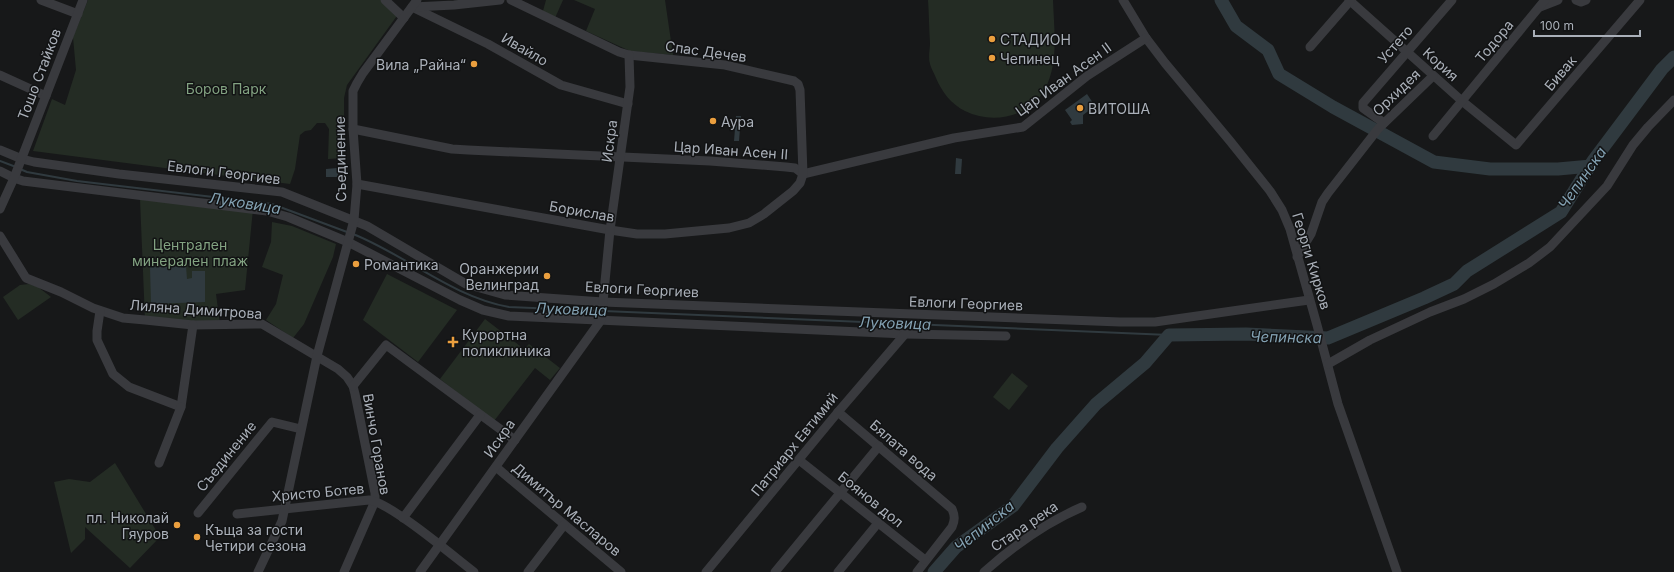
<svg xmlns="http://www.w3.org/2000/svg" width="1674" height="572" viewBox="0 0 1674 572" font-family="Inter,sans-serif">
<rect width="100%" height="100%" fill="#171819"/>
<g fill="#242c24">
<polygon points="88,0 385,0 399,13 347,85 344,98 344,158 328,159 329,129 325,123 317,123 311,130 305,131 300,135 295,169 290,184 33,151 52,99 65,105 76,70 73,37"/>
<polygon points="546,0 563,0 555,18 543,11"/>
<polygon points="574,0 665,0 673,55 630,51 586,31 595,9"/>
<path d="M928,0H1053C1054,30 1059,62 1045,89C1030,117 993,125 965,111C951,104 942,92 936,78C934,73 931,68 930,64C928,57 930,49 930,43C929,28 929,14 928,0Z"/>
<polygon points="140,199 253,209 245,290 216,294 220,324 145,320"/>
<polygon points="272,222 292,226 336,244 333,257 304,324 293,338 266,320 276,304 283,275 262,267 271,242"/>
<polygon points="387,274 457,310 418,362 363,320"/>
<polygon points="29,284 38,287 51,297 18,320 3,297 20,285"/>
<polygon points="485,319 524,349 529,344 560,368 550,380 535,368 494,421 440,379"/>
<polygon points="1012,373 1028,386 1009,410 993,397"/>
<polygon points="115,463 157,532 157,540 130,568 85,527 85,539 71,553 54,482 69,479 90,482"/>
</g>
<g fill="#303a3f">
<polygon points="1087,94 1095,106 1083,115 1083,124 1072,125 1070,122 1072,120 1065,110"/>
<polygon points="736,116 741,116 739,141 734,141"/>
<polygon points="956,158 962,159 961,174 955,174"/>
<polygon points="337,168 339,171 338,177 326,177 326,169"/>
<polygon points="186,266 187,279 192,278 192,271 205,271 205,302 151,304 150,267"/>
</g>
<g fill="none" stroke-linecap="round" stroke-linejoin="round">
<g stroke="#303a3f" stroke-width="2">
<polyline points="0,161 16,167"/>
<polyline points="20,169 27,172 77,181 272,204 347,232"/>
<path d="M353,234C406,255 452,297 509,307L1169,335"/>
</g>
<g stroke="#303a3f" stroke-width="13">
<polyline points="1221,0 1236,26 1268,50 1279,74 1333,107 1434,162 1490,169 1558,169 1591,166"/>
<polyline points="934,572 956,547 1013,506 1057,448 1096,404 1145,363 1169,335 1246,334 1328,338 1424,298 1454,284 1467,271 1561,212 1593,161 1662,69 1674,57"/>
</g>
<g stroke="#393a3e" stroke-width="9">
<polyline points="41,0 78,14"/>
<polyline points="385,0 404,18"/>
<polyline points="1123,0 1146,38 1165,63 1230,141 1270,191 1282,210 1290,229 1317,325 1338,404 1397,572"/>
<polyline points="1349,0 1462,101 1516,145 1640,0"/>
<polyline points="1576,0 1581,2 1586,0"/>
<polyline points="412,7 488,44 561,85 628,104"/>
<polyline points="413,7 454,5 500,0"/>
<polyline points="1540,7 1558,0"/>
<polyline points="1310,47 1350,1"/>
<polyline points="0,75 46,96"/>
<polyline points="1384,123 1363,108 1363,103 1452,0"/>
<polyline points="353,129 452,149 468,150 710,161 786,167 795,168 803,174 954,138 1023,127 1087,76 1146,38"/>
<polyline points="1433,136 1545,0"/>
<polyline points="0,150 22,159 34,162 119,174 282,192 367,226 466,284 505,295 603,302 1120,322 1155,322 1309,300"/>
<polyline points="0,171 14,178 23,181 267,211 288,217 348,242 460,300 483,310 509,316 905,334 1006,336"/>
<polyline points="357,184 610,230 637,234 665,234 729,228 749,223 764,214 793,191 800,183 803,174 800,90 798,84 794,81 725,65 629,55 619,52 511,0"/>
<polyline points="0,209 14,178 83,0"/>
<polyline points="0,236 26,278 61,292 93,308 123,318 145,320 193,325 262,324 338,369 347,377 353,386 355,394 375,493 375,501 344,572"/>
<polyline points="1297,257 1311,234 1322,202 1328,193 1378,129 1433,76"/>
<polyline points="603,302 610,230 630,87 629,55"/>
<polyline points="100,311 97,331 97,340 113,374 129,387 181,407 193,325"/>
<polyline points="1328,364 1370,340 1430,312 1464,299 1494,284 1529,263 1550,247 1607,186 1633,145 1648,127 1674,100"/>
<polyline points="353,386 386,345 515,440"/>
<path d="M838,412L952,509C955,516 955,520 952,527L917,572"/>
<polyline points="799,460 925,560"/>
<polyline points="159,463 181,407"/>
<polyline points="496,467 621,572"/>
<polyline points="198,513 272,422 301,429"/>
<path d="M237,514L369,500C391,503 453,556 474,572"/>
<polyline points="403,518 480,415"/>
<polyline points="258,572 282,521 317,356 354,220 357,184 353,129 353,91 357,83 363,73 417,0"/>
<polyline points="420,572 601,320"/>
<polyline points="528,572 564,525"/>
<polyline points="706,572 838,412 905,334"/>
<polyline points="775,572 879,446"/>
<polyline points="838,572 878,523"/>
<path d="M984,572C1012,547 1047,522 1082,507"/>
</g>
</g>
<g fill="#eb9f3e" stroke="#121314" stroke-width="1.5">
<circle cx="992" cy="39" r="4"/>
<circle cx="992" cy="58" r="4"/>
<circle cx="474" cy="64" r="4"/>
<circle cx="1080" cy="108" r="4"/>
<circle cx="713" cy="121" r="4"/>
<circle cx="356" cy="264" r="4"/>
<circle cx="547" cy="276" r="4"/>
<path d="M451 336h4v4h4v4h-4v4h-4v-4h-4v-4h4z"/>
<circle cx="177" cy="525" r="4"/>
<circle cx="197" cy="537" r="4"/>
</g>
<g text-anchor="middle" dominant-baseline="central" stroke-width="3" stroke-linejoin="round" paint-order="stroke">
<g font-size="14" fill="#aab0b9" stroke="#121314" text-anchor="start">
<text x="1000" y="39">СТАДИОН</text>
<text x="1000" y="58">Чепинец</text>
<text x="466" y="64" text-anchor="end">Вила „Райна“</text>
<text x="1088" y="108">ВИТОША</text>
<text x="721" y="121">Аура</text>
<text x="364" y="264">Романтика</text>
<text x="539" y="268" text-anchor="end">Оранжерии<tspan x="539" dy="16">Велинград</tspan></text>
<text x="462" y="334">Курортна<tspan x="462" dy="16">поликлиника</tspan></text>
<text x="169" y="517" text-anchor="end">пл. Николай<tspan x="169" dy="16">Гяуров</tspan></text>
<text x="205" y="529">Къща за гости<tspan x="205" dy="16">Четири сезона</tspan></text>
</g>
<g font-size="14" fill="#aab0b9" stroke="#121314">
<text transform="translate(1494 41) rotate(-50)">Тодора</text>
<text transform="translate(1395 44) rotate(-49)">Устето</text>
<text transform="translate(525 49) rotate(30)">Ивайло</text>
<text transform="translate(706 51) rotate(8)">Спас Дечев</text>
<text transform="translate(1441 64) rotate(42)">Кория</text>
<text transform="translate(1560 73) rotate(-50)">Бивак</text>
<text transform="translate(39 74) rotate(-69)">Тошо Стайков</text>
<text transform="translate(1063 79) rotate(-36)">Цар Иван Асен II</text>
<text transform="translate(1396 92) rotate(-44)">Орхидея</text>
<text transform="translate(609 141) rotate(-82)">Искра</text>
<text transform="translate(731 150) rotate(4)">Цар Иван Асен II</text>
<text transform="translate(340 159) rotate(-91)">Съединение</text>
<text transform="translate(224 172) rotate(7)">Евлоги Георгиев</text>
<text transform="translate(582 211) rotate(10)">Борислав</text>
<text transform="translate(1312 261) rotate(73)">Георги Кирков</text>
<text transform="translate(642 289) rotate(3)">Евлоги Георгиев</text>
<text transform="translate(966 303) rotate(2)">Евлоги Георгиев</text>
<text transform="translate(196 309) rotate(4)">Лиляна Димитрова</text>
<text transform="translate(499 438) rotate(-55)">Искра</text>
<text transform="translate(377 444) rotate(80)">Винчо Горанов</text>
<text transform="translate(794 444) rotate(-51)">Патриарх Евтимий</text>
<text transform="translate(904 450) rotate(41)">Бялата вода</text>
<text transform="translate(226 456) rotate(-51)">Съединение</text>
<text transform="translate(318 492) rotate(-5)">Христо Ботев</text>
<text transform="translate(871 499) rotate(39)">Боянов дол</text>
<text transform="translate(567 509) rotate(40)">Димитър Масларов</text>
<text transform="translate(1024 526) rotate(-34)">Стара река</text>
</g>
<g font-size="14" fill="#83a382" stroke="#121314">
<text x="226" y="88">Боров Парк</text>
<text x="190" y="244">Централен<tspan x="190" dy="16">минерален плаж</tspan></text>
</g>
<g font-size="15" font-style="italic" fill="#83a1b2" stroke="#121314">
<text transform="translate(1582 178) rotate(-55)">Чепинска</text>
<text transform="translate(245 203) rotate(9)">Луковица</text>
<text transform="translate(571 309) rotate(2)">Луковица</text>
<text transform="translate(895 323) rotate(2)">Луковица</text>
<text transform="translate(1286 337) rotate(1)">Чепинска</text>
<text transform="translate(984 526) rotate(-39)">Чепинска</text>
</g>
</g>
<path d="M1534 30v6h106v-6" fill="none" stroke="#aab0b9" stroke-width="2"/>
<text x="1540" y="30" font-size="12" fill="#aab0b9" stroke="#121314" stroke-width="3" paint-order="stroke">100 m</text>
</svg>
